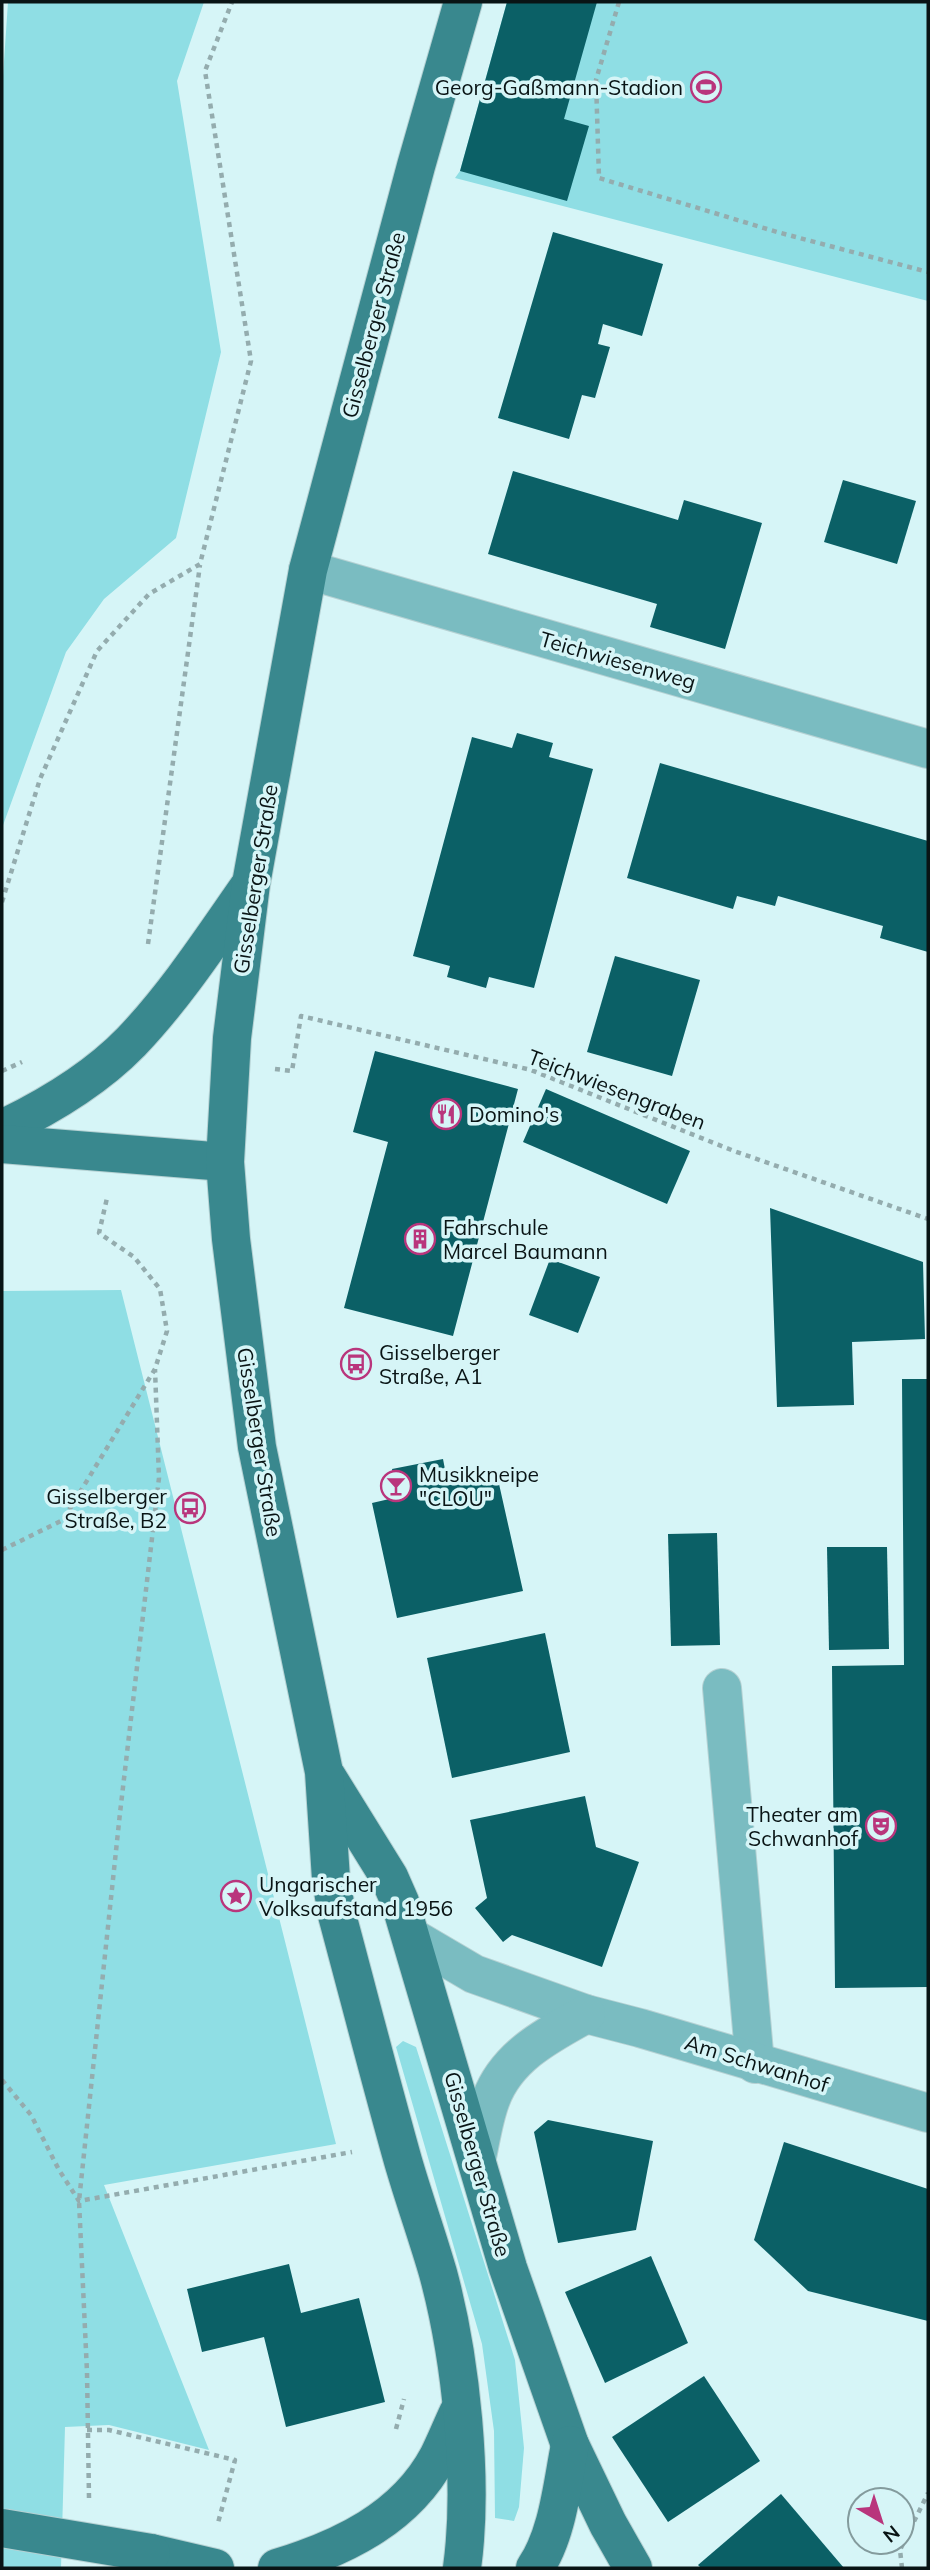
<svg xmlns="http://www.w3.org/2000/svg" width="930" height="2570" viewBox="0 0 930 2570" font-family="Mulish,sans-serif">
<rect width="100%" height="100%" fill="#d6f5f7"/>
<g fill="#8fdee4">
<polygon points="8,2 204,2 177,81 221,352 176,538 104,599 66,652 2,828 2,91"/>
<polygon points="507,2 928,2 928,301 455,178 460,171"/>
<polygon points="121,1290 336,2144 104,2185 209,2450 109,2425 65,2427 61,2568 2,2568 2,1291"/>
<polygon points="403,2041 416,2047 515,2360 524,2448 519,2507 514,2521 495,2518 494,2431 482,2344 396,2047"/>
</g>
<g fill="#0b6066">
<polygon points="507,2 597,2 564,119 589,126 567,201 460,171"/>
<polygon points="553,232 663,264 642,336 603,324 598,344 610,347 595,398 582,395 569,439 498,418"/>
<polygon points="513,471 678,520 684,500 762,523 725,649 650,627 657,604 488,554"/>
<polygon points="843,480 916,501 897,564 824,542"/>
<polygon points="517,733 553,743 549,757 593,769 534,988 489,977 486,988 447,977 450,966 413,956 472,737 512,748"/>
<polygon points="660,763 928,841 928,952 880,938 883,926 778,896 775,906 737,896 733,909 627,878"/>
<polygon points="615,956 700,980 672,1076 587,1052"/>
<polygon points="375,1051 518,1089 453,1336 344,1308 388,1142 353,1132"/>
<polygon points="546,1089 690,1151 667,1204 523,1142"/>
<polygon points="770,1208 923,1262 925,1339 852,1342 854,1405 777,1407"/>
<polygon points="550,1259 600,1277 578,1333 529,1315"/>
<polygon points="902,1379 928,1379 928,1987 835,1988 832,1666 904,1665"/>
<polygon points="443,1459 448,1485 497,1475 523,1591 397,1618 372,1503 398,1497 392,1469"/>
<polygon points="717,1533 720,1645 671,1646 668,1534"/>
<polygon points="827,1547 887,1547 889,1649 829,1650"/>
<polygon points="545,1633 570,1752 452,1778 427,1658"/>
<polygon points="585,1796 596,1847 639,1862 602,1967 512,1935 503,1942 475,1908 487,1898 470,1820"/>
<polygon points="548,2120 653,2141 636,2230 558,2243 534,2132"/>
<polygon points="784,2142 928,2189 928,2321 808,2291 754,2240"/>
<polygon points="651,2256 688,2343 605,2383 565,2292"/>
<polygon points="289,2264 301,2313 359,2298 385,2402 286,2427 264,2337 202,2352 187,2289"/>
<polygon points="704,2376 760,2461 668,2522 612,2437"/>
<polygon points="781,2494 844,2568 701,2568 698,2565"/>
</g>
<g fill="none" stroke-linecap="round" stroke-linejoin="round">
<g stroke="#b5d1d3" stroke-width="40">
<g id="minor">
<polyline points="308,570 928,749"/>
<polyline points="722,1688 755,2064"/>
<polyline points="411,1937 474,1974 586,2014 640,2028 928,2113"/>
<path d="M477,2157C481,2138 484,2117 491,2099C507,2056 548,2035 586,2014"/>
</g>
</g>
<g stroke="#b5d1d3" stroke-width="40">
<g id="major">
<path d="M2,1129C48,1107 95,1079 131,1042C175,996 211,941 248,888"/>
<polyline points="2,1144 225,1162"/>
<polyline points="327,1777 389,1877 400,1902 508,2268 570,2445 608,2524 633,2568"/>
<polyline points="151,2553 215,2568"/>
<path d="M277,2568C340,2549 405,2519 438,2457C445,2443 451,2428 458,2413"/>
<path d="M462,2568C474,2481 461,2358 438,2273C427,2235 414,2199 403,2161C380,2079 359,1997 337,1915L331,1879L324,1772L257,1447L231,1239L225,1162L232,1038L251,884L308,570L416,166L463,2"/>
<path d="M535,2568C558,2534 562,2485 570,2445"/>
</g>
</g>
<g stroke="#94acae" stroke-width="4.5" stroke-dasharray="5 5" stroke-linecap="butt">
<polyline points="619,2 596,80 599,178 777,232 928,272"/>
<polyline points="2,902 40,779 97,651 149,594 200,564 251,361 205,71 232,2"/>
<polyline points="148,944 200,565"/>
<polyline points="275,1069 292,1071 301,1016 531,1070 734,1151 928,1219"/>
<polyline points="2,1071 22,1062"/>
<polyline points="2,1550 63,1520 155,1369 167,1331 160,1289 134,1257 99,1233 107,1198"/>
<polyline points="2,2080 31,2115 59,2170 79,2201 352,2152"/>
<polyline points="396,2429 404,2399"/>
<polyline points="87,2430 109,2430 235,2460 218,2523"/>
<polyline points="89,2498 87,2372 79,2201 120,1813 159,1478 155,1369"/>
<polyline points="902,2568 900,2550 928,2493"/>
</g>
<use href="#minor" stroke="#7abcc1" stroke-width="38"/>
<use href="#major" stroke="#39888e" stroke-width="38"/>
<g stroke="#b5d1d3" stroke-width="40" stroke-linecap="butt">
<polyline id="major-bridge" points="2,2528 151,2553"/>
</g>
<use href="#major-bridge" stroke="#39888e" stroke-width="38"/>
</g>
<defs>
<g id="stadium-ring" transform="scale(1.575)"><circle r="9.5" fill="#d6f5f7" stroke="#b9357c" stroke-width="1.5"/><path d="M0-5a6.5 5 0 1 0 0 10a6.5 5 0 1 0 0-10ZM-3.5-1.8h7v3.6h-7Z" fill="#b9357c"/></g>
<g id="restaurant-ring" transform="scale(1.575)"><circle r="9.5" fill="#d6f5f7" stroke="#b9357c" stroke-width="1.5"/><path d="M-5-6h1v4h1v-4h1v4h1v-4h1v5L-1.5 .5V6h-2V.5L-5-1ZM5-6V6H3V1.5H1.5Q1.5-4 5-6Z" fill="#b9357c"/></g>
<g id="building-ring" transform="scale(1.575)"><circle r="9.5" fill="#d6f5f7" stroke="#b9357c" stroke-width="1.5"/><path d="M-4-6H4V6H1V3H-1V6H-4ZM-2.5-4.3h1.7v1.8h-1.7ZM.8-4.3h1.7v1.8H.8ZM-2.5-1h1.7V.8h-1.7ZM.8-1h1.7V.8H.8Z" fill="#b9357c"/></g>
<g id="bus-ring" transform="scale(1.575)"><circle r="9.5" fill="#d6f5f7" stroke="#b9357c" stroke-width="1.5"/><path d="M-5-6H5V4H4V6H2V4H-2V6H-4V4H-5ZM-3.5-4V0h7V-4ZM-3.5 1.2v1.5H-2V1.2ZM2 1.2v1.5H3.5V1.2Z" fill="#b9357c"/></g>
<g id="bar-ring" transform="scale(1.575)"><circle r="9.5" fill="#d6f5f7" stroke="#b9357c" stroke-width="1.5"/><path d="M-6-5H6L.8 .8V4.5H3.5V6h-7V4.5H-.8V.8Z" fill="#b9357c"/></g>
<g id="theatre-ring" transform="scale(1.575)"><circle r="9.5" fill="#d6f5f7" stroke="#b9357c" stroke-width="1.5"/><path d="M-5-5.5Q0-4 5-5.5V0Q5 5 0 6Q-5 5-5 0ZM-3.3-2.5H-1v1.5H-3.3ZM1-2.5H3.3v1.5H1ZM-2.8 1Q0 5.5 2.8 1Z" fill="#b9357c"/></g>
<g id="sight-ring" transform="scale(1.575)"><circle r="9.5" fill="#d6f5f7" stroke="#b9357c" stroke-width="1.5"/><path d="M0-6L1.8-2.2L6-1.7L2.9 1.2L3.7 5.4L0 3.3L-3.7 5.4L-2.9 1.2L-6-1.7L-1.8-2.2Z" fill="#b9357c"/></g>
</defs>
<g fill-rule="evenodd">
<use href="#stadium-ring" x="706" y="87"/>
<use href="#restaurant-ring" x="446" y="1114"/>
<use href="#building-ring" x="420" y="1239"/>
<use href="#bus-ring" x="356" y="1364"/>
<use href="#bar-ring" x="396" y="1486"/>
<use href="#bus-ring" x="190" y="1508"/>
<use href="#theatre-ring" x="881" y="1826"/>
<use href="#sight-ring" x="236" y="1896"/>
</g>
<g text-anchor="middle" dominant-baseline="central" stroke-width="7" stroke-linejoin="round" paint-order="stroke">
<g font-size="21" fill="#091415" stroke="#d6f5f7" text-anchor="start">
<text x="683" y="87" text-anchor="end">Georg-Gaßmann-Stadion</text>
<text x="469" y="1114">Domino's</text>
<text x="443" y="1227">Fahrschule<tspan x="443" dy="24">Marcel Baumann</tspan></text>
<text x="379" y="1352">Gisselberger<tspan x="379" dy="24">Straße, A1</tspan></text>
<text x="419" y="1474">Musikkneipe<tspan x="419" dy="24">"CLOU"</tspan></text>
<text x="167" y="1496" text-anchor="end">Gisselberger<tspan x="167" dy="24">Straße, B2</tspan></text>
<text x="858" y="1814" text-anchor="end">Theater am<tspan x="858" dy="24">Schwanhof</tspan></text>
<text x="259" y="1884">Ungarischer<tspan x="259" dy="24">Volksaufstand 1956</tspan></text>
</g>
<g font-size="21" fill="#091415" stroke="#d6f5f7">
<text transform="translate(373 325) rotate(-75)">Gisselberger Straße</text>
<text transform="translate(618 660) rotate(16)">Teichwiesenweg</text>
<text transform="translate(255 879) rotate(-81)">Gisselberger Straße</text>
<text transform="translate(617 1089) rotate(21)">Teichwiesengraben</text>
<text transform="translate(260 1442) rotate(81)">Gisselberger Straße</text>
<text transform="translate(757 2063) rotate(17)">Am Schwanhof</text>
<text transform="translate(478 2164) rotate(74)">Gisselberger Straße</text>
</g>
</g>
<rect width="930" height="2570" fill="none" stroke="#091415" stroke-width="7"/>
<g transform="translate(881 2521) rotate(141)"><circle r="33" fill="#d6f5f7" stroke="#849b9d" stroke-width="2"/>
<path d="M0-5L12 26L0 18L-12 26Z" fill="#b9357c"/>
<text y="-10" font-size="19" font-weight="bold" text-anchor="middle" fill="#091415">N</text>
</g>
</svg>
